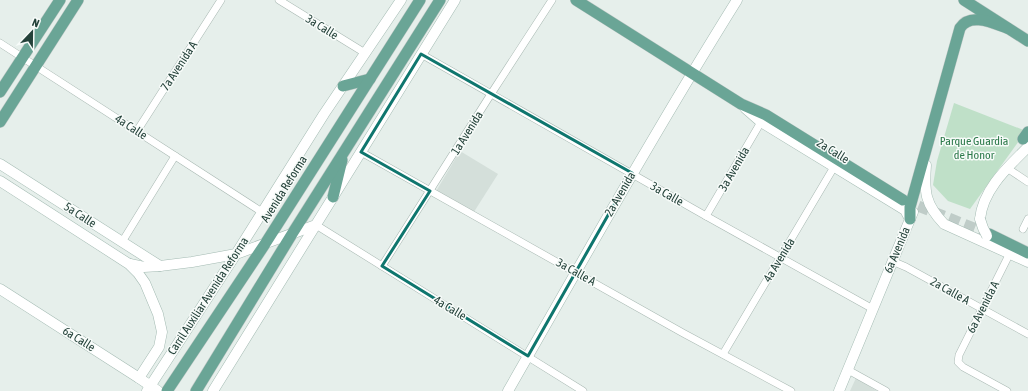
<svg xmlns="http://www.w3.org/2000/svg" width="1028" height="391" viewBox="0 0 1028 391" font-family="'Asap Condensed',sans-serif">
<rect width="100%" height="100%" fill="#e6efeb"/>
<g fill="#d4dfda">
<polygon points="460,151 498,174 472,215 435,193"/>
<polygon points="856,378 877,391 850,391"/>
</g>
<polygon fill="#bfe0c8" points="954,103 1026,131 970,209 948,201 933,185 937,161"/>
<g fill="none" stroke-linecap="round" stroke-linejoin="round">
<polyline stroke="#bfccc8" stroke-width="11" stroke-dasharray="11 5.5" stroke-linecap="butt" points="903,200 989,234"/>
<g stroke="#a8b8b2" stroke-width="8">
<g id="street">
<polyline points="279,0 365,53"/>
<polyline points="0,43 262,212"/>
<polyline points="421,54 706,216 873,309"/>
<polyline points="137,131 221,0"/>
<polyline points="361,152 683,333 791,391"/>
<polyline points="1007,168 1028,182"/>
<polyline points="706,216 761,122"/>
<polyline points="316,225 583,391"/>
<polyline points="1023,229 1028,219"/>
<polyline points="122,242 175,156"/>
<polyline points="892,261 906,267 1028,334"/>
<polyline points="382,266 491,94 552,0"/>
<polyline points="723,354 834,167"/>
<polyline points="848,370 886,391"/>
<polyline points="1007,391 963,367 958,362 959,355 1010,253"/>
</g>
</g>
<g stroke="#a4bbb3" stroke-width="11">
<g id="secondary">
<polyline points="745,108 761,122 905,210 910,219"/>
<polyline points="0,164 160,266"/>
<path d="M926,165C924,192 925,204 944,224L1028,262"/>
<polyline points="0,181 129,264 138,273 145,283 158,314 162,332 159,347 139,378"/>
<path d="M980,219C983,189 1008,167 1028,147"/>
<polyline points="130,264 144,267 160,266 192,262 236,254 316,225"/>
<polyline points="0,289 139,378 158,391"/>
<polyline points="147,391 236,254 324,114 401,0"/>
<polyline points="213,391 455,0"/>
<path d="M508,391C583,260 657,128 737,0"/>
<polyline points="839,391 913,212"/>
</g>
</g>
<g stroke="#c2cac8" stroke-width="12">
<g id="primary">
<polyline points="576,0 741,104 766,115 903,200"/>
<polyline points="964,0 1028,41"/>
<polyline points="343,86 370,79"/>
<polyline points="0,92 60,0"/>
<polyline points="0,122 78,0"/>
<polyline points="1023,139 1028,132"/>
<polyline points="333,197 342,160"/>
<path d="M910,219V207L960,28C970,12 993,23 1007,28"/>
<polyline points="989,234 1028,253"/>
<polyline points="167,391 265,244 420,0"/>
<polyline points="196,391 292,234 440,0"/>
</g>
</g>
<use href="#street" stroke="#fff" stroke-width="7"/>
<use href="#secondary" stroke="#fff" stroke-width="10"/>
<use href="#primary" stroke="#6aa596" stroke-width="11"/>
<g stroke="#a4bbb3" stroke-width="11" stroke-linecap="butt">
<polyline id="secondary-bridge" points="980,219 983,228 987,236"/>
</g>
<use href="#secondary-bridge" stroke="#fff" stroke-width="10"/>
</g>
<path fill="none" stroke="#0f766e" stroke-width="3" stroke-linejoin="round" d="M421,54L632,173L528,356L382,266L430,191L361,152Z"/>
<g text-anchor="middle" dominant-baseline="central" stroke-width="3" stroke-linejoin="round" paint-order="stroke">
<g font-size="12" fill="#24423a" stroke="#f7fbf9">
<text transform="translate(322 27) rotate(32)">3a Calle</text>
<text transform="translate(179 66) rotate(-57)">7a Avenida A</text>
<text transform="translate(131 127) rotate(33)">4a Calle</text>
<text transform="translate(467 133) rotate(-58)">1a Avenida</text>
<text transform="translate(833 151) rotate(32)">2a Calle</text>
<text transform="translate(734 169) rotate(-60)">3a Avenida</text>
<text transform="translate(284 189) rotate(-58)">Avenida Reforma</text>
<text transform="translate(620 194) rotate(-60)">2a Avenida</text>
<text transform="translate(667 194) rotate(30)">3a Calle</text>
<text transform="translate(80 215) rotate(33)">5a Calle</text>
<text transform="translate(897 250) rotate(-67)">6a Avenida</text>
<text transform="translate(779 260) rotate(-59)">4a Avenida</text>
<text transform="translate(576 272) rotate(29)">3a Calle A</text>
<text transform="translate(950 291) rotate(29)">2a Calle A</text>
<text transform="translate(208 296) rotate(-57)">Carril Auxiliar Avenida Reforma</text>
<text transform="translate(983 307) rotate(-63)">6a Avenida A</text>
<text transform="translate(450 308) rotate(31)">4a Calle</text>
<text transform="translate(79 339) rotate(32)">6a Calle</text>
</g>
<g font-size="12" fill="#2d7a4b" stroke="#f7fbf9">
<text x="974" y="141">Parque Guardia<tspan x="974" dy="14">de Honor</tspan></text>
</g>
</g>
<g transform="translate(32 32) rotate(22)" stroke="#f7fbf9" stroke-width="3" paint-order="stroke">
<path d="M0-3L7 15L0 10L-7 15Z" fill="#24423a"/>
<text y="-6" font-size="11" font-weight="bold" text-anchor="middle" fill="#24423a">N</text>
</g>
</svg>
